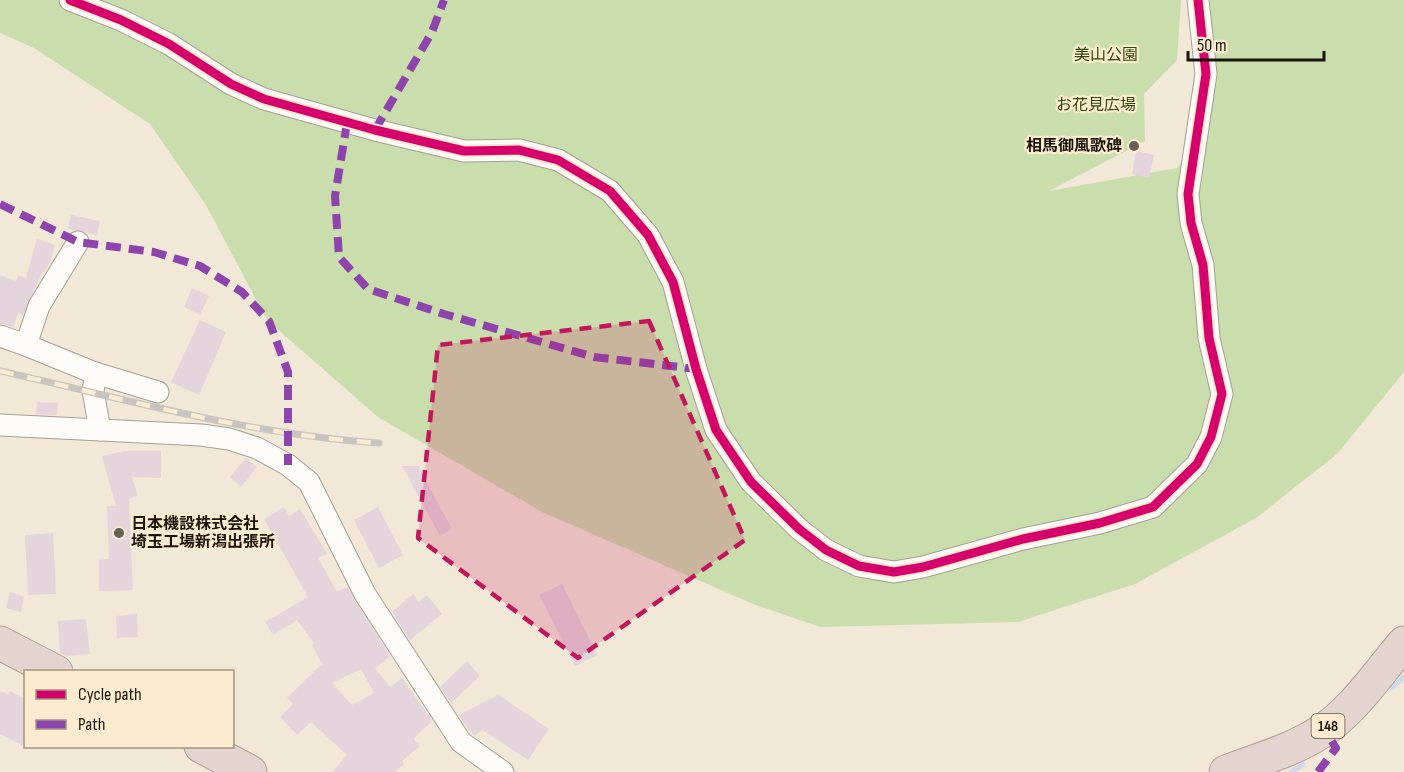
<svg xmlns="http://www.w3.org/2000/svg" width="1404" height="772" viewBox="0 0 1404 772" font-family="'Sofia Sans Condensed','Noto Sans JP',sans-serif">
<rect width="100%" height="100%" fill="#f2e8d8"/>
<polygon fill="#caddac" points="0,0 1181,0 1177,60 1144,94 1145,141 1049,191 1177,168 1200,141 1205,0 1404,0 1404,372 1337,454 1256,518 1135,584 1018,622 820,627 753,604 542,512 378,417 267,320 206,205 150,124 34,48 0,33"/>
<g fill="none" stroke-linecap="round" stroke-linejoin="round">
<g stroke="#cedaeb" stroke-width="5">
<polyline points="1392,688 1404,677"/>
<polyline points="1291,772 1303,764"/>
</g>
</g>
<g fill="#e4d4db" fill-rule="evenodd">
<polygon points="1136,151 1154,155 1149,178 1132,174"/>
<polygon points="71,215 100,221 97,235 68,229"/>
<polygon points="37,239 55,245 50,263 41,275 23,315 18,313 13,327 0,324 0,275 16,281 18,275 26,278"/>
<polygon points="192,288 209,296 200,315 184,307"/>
<polygon points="200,320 226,332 199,395 171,382"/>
<polygon points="37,402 58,403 57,415 36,414"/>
<polygon points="124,451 161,451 161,478 132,477 138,496 129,498 133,590 99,591 99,560 109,559 107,506 116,506 102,456"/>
<polygon points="246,458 257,467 241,487 230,477"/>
<polygon points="402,466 418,466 452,529 440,536"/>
<path d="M284,507L289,516L300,509L327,554L318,558L337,592L347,587L390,656L375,668L390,687L402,678L432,721L415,737L414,740L420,746L402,761L404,764L395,772H332L347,755L311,722L297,735L280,717L293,704L287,698L322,664L312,645L314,643L297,620L273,635L265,622L308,597L264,519ZM361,669L374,693L352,705L332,683Z"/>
<polygon points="378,507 403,555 379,568 354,520"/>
<polygon points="53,533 56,594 28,595 25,535"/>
<polygon points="562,584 597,655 575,666 539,595"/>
<polygon points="10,592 24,596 21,612 6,608"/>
<polygon points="413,594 419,602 427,595 442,614 410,640 392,612"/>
<polygon points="137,614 138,637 117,638 116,616"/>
<polygon points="86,619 90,654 66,656 60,653 58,621"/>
<polygon points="467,661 480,676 451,703 440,687"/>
<polygon points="0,691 8,694 10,691 26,699 26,747 0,734"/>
<polygon points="498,695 549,729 528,760 482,730 474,736 459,715"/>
</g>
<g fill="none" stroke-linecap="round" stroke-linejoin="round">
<g stroke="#a69e92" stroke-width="23">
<g id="street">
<polyline points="70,0 121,20 169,44 231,84 264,99 375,130 464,151 519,150 558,160 610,191 648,235 673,282 696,369 716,430 751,482 799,529 826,550 859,566 894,572 923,567 1023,539 1100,523 1153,507 1197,464 1211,437 1222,394 1209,338 1203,265 1191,223 1188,194 1206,74 1198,0"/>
<polyline points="0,336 26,345 39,306 78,242"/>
<polyline points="26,345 92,372 158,392"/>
<polyline points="96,373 93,391 100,430"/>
<polyline points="0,425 201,435 229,439 257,448 288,465 309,482 365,594 461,742 503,772"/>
</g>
</g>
<g stroke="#b29d94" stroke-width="35">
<g id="highway">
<polyline points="0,643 56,672"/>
<polyline points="201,746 250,772"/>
<path d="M1226,772C1257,760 1291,751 1319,733C1353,712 1378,673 1404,643"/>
</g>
</g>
<use href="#street" stroke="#fdfcf9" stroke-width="21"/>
<use href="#highway" stroke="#e4d4d0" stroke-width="33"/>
<g stroke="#c8c5c1" stroke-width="7">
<path id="rail" d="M0,371C125,399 251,435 379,443"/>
</g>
<use href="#rail" stroke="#fcebce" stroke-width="4.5" stroke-dasharray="14" stroke-linecap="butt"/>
<g stroke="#8e44ad" stroke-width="8" stroke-dasharray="15 8" stroke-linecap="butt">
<polyline points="347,123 335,196 339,257 368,289 444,314 594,357 696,369"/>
<polyline points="375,130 432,32 444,0"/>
<polyline points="0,204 78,242 154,252 200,266 242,292 269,321 288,372 288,465"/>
<polyline points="1318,772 1336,748 1331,740"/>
</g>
<g stroke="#fcebce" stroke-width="13">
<polyline id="cycleway" points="70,0 121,20 169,44 231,84 264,99 375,130 464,151 519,150 558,160 610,191 648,235 673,282 696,369 716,430 751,482 799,529 826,550 859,566 894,572 923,567 1023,539 1100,523 1153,507 1197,464 1211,437 1222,394 1209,338 1203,265 1191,223 1188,194 1206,74 1198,0"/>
</g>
<use href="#cycleway" stroke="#d6006c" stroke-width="9"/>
</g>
<path fill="#c2185b" fill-opacity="0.2" stroke="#c2185b" stroke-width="4.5" stroke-dasharray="12 8" stroke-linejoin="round" d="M649,321L745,540L578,658L418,538L438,345Z"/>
<g fill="#665f53" stroke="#fcebce" stroke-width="2">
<circle cx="1134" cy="146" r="6"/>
<circle cx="119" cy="533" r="6"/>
</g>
<g text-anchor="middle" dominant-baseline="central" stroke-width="4.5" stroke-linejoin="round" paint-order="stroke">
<rect fill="#fcebce" stroke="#5e5546" stroke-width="1.5" x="1311.5" y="714" width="33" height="24" rx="4.5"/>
<g font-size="15" font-weight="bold" fill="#1b150b">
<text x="1328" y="726">148</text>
</g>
<g font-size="16" fill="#2b490c" stroke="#fcebce">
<text x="1106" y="55">美山公園</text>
<text x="1096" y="105">お花見広場</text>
</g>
<g font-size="16" font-weight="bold" fill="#1b150b" stroke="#fcebce" text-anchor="end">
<text x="1122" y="146">相馬御風歌碑</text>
<text x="131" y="524" text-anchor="start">日本機設株式会社<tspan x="131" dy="18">埼玉工場新潟出張所</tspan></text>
</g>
</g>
<rect x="24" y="670" width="210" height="78" fill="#fcebce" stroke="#a29580" stroke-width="1.5"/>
<rect x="36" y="690" width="30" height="9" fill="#d6006c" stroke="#a29580" stroke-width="1.5"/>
<text x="78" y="700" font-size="18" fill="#1b150b">Cycle path</text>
<rect x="36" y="720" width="30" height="9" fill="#8e44ad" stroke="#a29580" stroke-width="1.5"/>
<text x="78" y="730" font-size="18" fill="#1b150b">Path</text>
<path d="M1188 51v9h136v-9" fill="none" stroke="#1b150b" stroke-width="3"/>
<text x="1197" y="51" font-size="18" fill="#1b150b" stroke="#fcebce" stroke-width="4.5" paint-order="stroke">50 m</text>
</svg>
